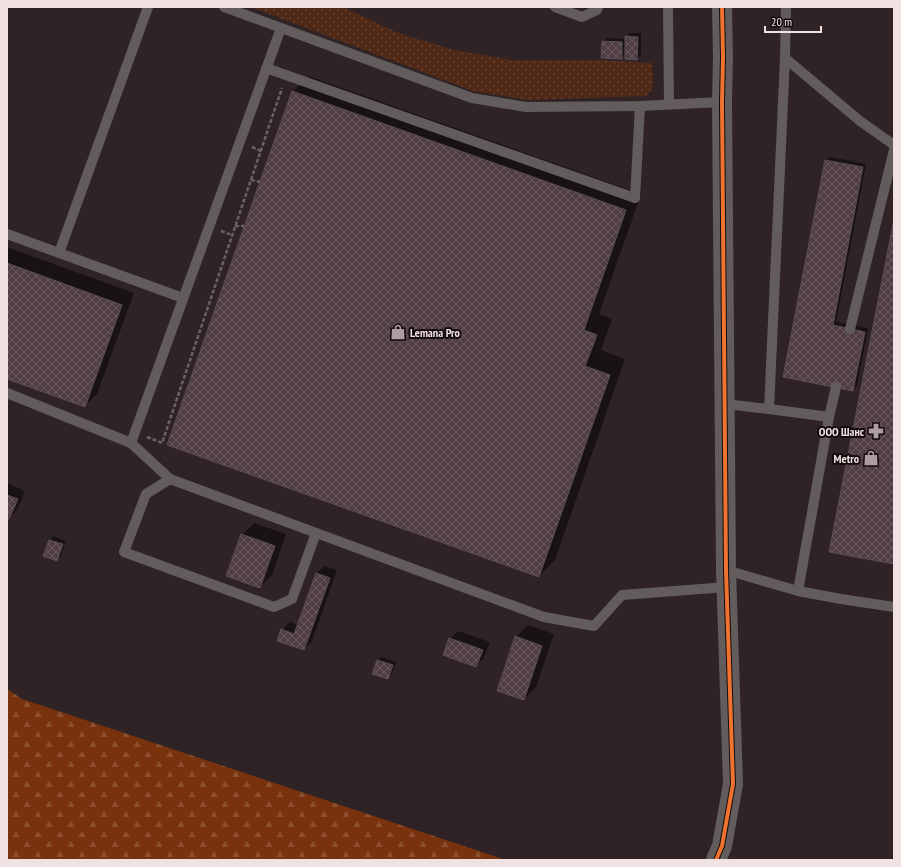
<svg xmlns="http://www.w3.org/2000/svg" width="901" height="867" viewBox="0 0 901 867" font-family="'PT Sans Narrow',sans-serif">
<defs>
<pattern id="grass-dots" width="8" height="8" patternUnits="userSpaceOnUse"><rect width="8" height="8" fill="#502816"/><path d="M2 2h.1M6 6h.1" fill="none" stroke="#6a4738" stroke-width="1.8" stroke-linecap="round"/></pattern>
<pattern id="forest-firs" width="22" height="20" patternUnits="userSpaceOnUse"><rect width="22" height="20" fill="#78330e"/><path d="M5 1l3.5 6h-7zM16 11l3.5 6h-7z" fill="#8c5031"/></pattern>
<pattern id="building-cross-hatch" width="8" height="8" patternUnits="userSpaceOnUse"><rect width="8" height="8" fill="#503d46"/><path d="M0 0l8 8M0 8l8-8" fill="none" stroke="#6a5961"/></pattern>
</defs>
<rect width="100%" height="100%" fill="#2f2326"/>
<path fill="url(#grass-dots)" d="M251,7H343L398,33L454,50L511,60H595L652,63C652,75 657,89 645,96L528,100L473,91Z"/>
<polygon fill="url(#forest-firs)" points="7,689 22,699 506,860 7,860"/>
<g fill="#0007">
<polygon points="630,33 641,33 641,55 637,59 626,59 626,53 621,58 603,42 606,38 626,39 626,37"/>
<polygon points="308,76 641,194 599,314 612,319 601,350 625,359 555,560 539,576 293,92"/>
<polygon points="830,157 866,164 836,322 868,328 857,386 853,390 785,376 826,160"/>
<polygon points="7,247 134,293 97,394 85,406 7,378"/>
<polygon points="7,483 25,491 17,510 9,518 7,517"/>
<polygon points="254,523 286,534 272,575 260,587 242,535"/>
<polygon points="53,536 66,541 61,556 57,560 50,540"/>
<polygon points="324,566 337,570 312,641 304,649 282,630 290,622 298,625 316,574"/>
<polygon points="528,625 554,634 536,687 524,699 516,637"/>
<polygon points="458,631 490,642 484,658 476,666 450,639"/>
<polygon points="381,657 396,662 392,674 388,678 378,661"/>
</g>
<g fill="url(#building-cross-hatch)" stroke="#594e53">
<polygon points="625,36 638,37 637,60 625,59"/>
<polygon points="602,41 622,42 622,59 601,58"/>
<polygon points="292,91 626,210 584,330 597,335 585,366 610,375 539,577 167,445"/>
<polygon points="825,160 863,167 833,325 865,332 853,391 783,377"/>
<polygon points="894,219 894,564 829,552"/>
<polygon points="7,263 122,305 85,407 7,379"/>
<polygon points="7,495 18,499 9,519 7,519"/>
<polygon points="241,534 275,546 260,588 226,576"/>
<polygon points="49,540 63,544 57,561 43,556"/>
<polygon points="316,573 330,578 304,650 277,641 281,629 294,634"/>
<polygon points="515,636 542,646 524,700 497,691"/>
<polygon points="449,638 483,650 476,667 443,655"/>
<polygon points="377,660 393,665 388,679 372,674"/>
</g>
<g fill="none" stroke-linecap="round" stroke-linejoin="round">
<g stroke="#696363" stroke-width="2.5" stroke-dasharray="4 2" stroke-linecap="butt">
<polyline points="252,147 261,151"/>
<polyline points="251,180 260,182"/>
<polyline points="235,226 244,226"/>
<polyline points="221,231 232,235"/>
<polyline points="147,437 162,443 282,88"/>
</g>
<g stroke="#625c5c" stroke-width="10">
<polyline points="224,7 472,98 526,107 640,106 722,102"/>
<polyline points="555,7 582,17 597,10 598,7"/>
<polyline points="668,7 669,104"/>
<polyline points="786,7 785,58 769,409 829,417 836,387"/>
<polyline points="785,58 860,121 894,145"/>
<polyline points="266,68 635,198 640,106"/>
<polyline points="7,234 183,298"/>
<polyline points="59,253 148,7"/>
<polyline points="850,329 894,150"/>
<polyline points="7,393 131,443 170,479 544,617 594,626 622,595 727,587"/>
<polyline points="725,404 769,409"/>
<polyline points="131,443 281,28"/>
<polyline points="170,479 146,494 124,552 274,607 292,599 316,533"/>
<polyline points="726,570 798,591 841,599 894,607"/>
<polyline points="798,591 829,417"/>
</g>
<polyline stroke="#625c5c" stroke-width="20" points="716,860 722,846 733,784 726,570 722,102 723,57 722,7"/>
<g stroke="#150b0d" stroke-width="6">
<polyline id="cycleway" points="716,860 722,846 733,784 726,570 722,102 723,57 722,7"/>
</g>
<use href="#cycleway" stroke="#ef722f" stroke-width="4"/>
</g>
<defs>
<g id="shop-bare" transform="scale(1.2)"><path d="M-5-2.5h2.3a2.7 3.5 0 0 1 5.4 0H5L5.5 6h-11ZM-1.5-2.5h3a1.5 2.3 0 0 0-3 0Z" fill="#ac9ea1" stroke="#150b0d" stroke-width="2.5" paint-order="stroke"/></g>
<g id="pharmacy-bare" transform="scale(1.2)"><path d="M-2-6h4v4h4v4h-4v4h-4v-4h-4v-4h4Z" fill="#ac9ea1" stroke="#150b0d" stroke-width="2.5" paint-order="stroke"/></g>
</defs>
<g fill-rule="evenodd">
<use href="#shop-bare" x="398" y="332"/>
<use href="#pharmacy-bare" x="876" y="431"/>
<use href="#shop-bare" x="871" y="458"/>
</g>
<g text-anchor="middle" dominant-baseline="central" stroke-width="4" stroke-linejoin="round" paint-order="stroke">
<g font-size="12" font-weight="bold" fill="#f0e1e3" stroke="#150b0d" text-anchor="end">
<text x="410" y="332" text-anchor="start">Lemana Pro</text>
<text x="864" y="431">ООО Шанс</text>
<text x="859" y="458">Metro</text>
</g>
</g>
<rect width="901" height="867" fill="none" stroke="#f0e1e3" stroke-width="16"/>
<path d="M765 26v6h56v-6" fill="none" stroke="#f0e1e3" stroke-width="2"/>
<text x="771" y="26" font-size="12" fill="#f0e1e3" stroke="#150b0d" stroke-width="3" paint-order="stroke">20 m</text>
</svg>
